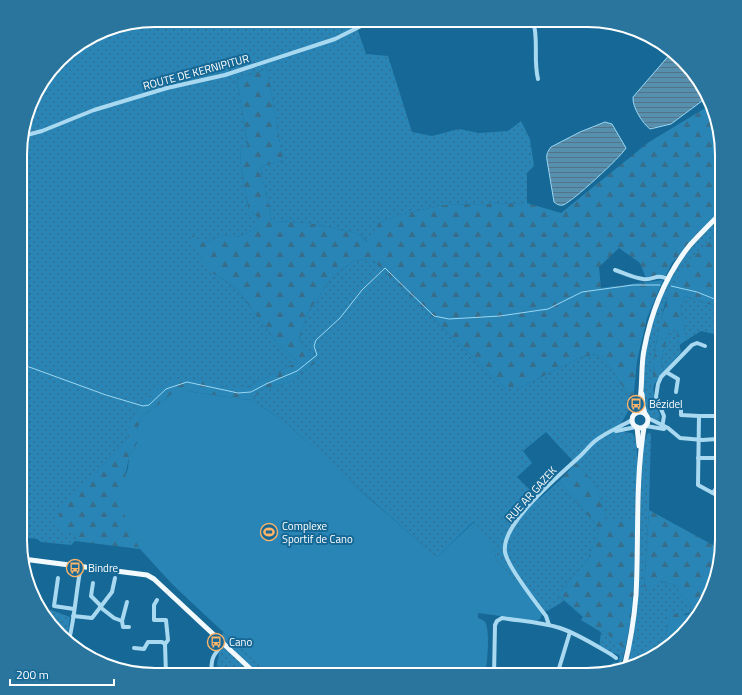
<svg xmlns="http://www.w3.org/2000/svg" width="742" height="695" viewBox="0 0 742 695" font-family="'Titillium Web',sans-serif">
<defs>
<pattern id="grass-dots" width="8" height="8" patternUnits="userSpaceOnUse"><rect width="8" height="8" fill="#2985b5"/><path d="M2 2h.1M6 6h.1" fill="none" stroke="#376e8b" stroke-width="1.8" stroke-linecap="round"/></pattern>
<pattern id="forest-firs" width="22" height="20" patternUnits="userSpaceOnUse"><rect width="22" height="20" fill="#2985b5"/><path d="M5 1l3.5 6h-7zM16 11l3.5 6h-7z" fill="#376e8b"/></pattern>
<pattern id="water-rules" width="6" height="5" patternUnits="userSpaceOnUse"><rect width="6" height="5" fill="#578fae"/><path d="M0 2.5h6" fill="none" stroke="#537487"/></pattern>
</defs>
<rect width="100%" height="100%" fill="#166996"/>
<g fill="url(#grass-dots)">
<path d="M155,20H365L356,25L366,54L388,56L412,132L432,136L459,129L479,133L508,131L521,121L530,139L534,166L527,173V203L443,205L399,215L379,223L368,242L360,235L355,233L308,223L272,221L260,167L283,160L267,69L237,79L248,147L241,149L240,160L249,211L259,217V224C249,233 238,241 224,235L204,243L213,273L237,289L278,344L298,362L247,387H224L212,384L145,400L131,419L128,438L96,473L76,534L75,541L71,545L41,542L37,539L20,537L23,129L38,88L66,53L112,27Z"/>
<path d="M722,216V233L720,231L665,303L656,343L653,373L654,400L660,416L659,421C641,414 644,398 644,382C645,365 645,347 649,330C658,299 675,267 696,242C704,233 713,225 722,216Z"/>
<path d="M356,259L373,260L506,389H517L579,358L595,354L604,358L633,402L622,422L624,432L632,433C642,444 635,503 635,520H606L597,487L546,432L523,451L532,463L517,477L539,499L559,481L597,526L599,532L588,559L558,595L564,601L542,614L520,583H516L496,559L494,548L473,522L437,557C402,527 368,497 333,466C307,443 282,415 250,400L255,397L260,390L290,382L315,363L308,355L299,339L308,312L332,277Z"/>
<polygon points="685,296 716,306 722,312 722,339 714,334 701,331 687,340 680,309"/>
<polygon points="676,328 681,352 664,371 661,361 668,332"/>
<polygon points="648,433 651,433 649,510 644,587 661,581 677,586 679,593 688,601 692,612 670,618 666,632 674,634 665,648 638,665 628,667 639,576 642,444"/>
<polygon points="36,601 40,602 40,606 70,617 67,639 53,629"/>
<polygon points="604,631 625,649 620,669 609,672 613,662 618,663 620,656 617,654 599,649 601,632"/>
<polygon points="223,632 269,675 215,675"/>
</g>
<g fill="url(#forest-firs)">
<path d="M267,69L283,160L260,167L272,221L308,223L355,233L360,235L367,242L379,223L399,215L443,205L527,203L561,213L649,142L712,104L722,146V209L672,263L666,275H659L646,278L640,263L619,248L599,267L601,288L663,280L647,318L637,361L633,402L604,358L595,354L579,358L517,389H506L373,260L356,259L332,277L308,312L299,339L308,355L315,363L290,382L260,390L255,397L250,400L192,392L180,388C166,397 155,409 141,417C140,421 138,425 137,429C137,433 138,438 137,442C136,447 131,452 129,458C120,496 120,514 140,549L75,541L76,534L55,528L62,507L96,473L127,439L131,419L145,400L165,384L182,379H199L224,387H247L298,362L278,344L237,289L213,273L193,246L192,235L204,243L224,235C238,241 249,233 259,224V217L249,211L240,160L241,149L248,146L237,79Z"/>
<path d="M720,231L722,233V312L716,306L685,296L680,309L687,340L679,345L676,329L668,332L661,361L664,371L653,386C653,348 661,300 684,269C694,255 708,243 720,231Z"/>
<path d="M576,463L597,487L606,519L635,520C635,563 635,607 625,649L604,631L601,632L581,620L583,617L558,595L588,559L599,532L597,526L559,481Z"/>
<polygon points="649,510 720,549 708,599 681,635 666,633 670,618 669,613 687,615 692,612 688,601 679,593 677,586 661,581 657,585 644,588"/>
</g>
<path fill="#2985b5" d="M180,388L192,392L250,400L260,405L285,422L372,501L437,557L474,522L491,541L494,548L496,559L516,582H520L542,614L540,619L537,621L478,613V618C480,619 482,619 484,621C491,626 487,666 485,675H269L173,585L140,549L133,537L128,526L124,512L122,498L123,483L128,468L129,457L137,443V430L141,417C155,409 166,397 180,388Z"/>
<g fill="url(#water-rules)" stroke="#9ad7f4">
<path d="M671,53L689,66L707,96L706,98L671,124L650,129C643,124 632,107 633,97Z"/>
<path d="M605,122L612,124L626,148C620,158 572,202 563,205C559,206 557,204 554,202L547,160C546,154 548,151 551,147L580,132Z"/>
</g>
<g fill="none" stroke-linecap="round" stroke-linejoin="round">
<g stroke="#9ad7f4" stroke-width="1">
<polyline points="671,286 697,292 722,302"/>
<polyline points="21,364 106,395 143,406 149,405 166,389 187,382 238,393 251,392 266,384 297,371 317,355 314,346 316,340 340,318 362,290 385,268 434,316 449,319 500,316 548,309 582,292 633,285 660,285"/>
</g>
<g stroke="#a8d9f1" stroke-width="4">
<path d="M533,20C539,41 533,59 538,79"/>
<polyline points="23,136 42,131 94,110 167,88 225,75 335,39 373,20"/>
<path d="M615,270C624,273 633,278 643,279C654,281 655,273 668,279"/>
<polyline points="666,372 678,379 676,392"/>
<polyline points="681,401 681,415 699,416"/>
<polyline points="722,416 699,416 698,485 722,498"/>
<polyline points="648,418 668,428 680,438 703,440 716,439 722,440"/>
<polyline points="646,426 664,429"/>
<polyline points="662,428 664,416 656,397 658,384 661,377 692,345 697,343 705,346"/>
<polyline points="616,431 636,427"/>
<polyline points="698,458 722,458"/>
<polyline points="713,493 722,479"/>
<polyline points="58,578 54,606 74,609"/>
<polyline points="93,583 91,596 101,606"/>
<polyline points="157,600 154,605 154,620 166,620 168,640 165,644 166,675"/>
<polyline points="100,607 114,618 122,621 123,627 129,627"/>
<polyline points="73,616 92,618 112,592 115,578"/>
<polyline points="122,621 127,602"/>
<path d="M549,625L546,616C536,603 507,566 505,552C501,523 558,477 578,458C584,453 589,446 595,441C606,432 620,427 632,420"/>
<path d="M69,640C75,616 76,591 81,566"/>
<polyline points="134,648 144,649 148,642 162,642 165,644"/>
<polyline points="160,675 166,672"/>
<path d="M212,675C210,659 213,655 224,643"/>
<path d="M494,675L495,625L497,621L502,618C521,621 541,622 560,628C578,634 595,645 612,655L616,658"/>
<polyline points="518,675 518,669 546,669 567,675"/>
<polyline points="557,675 570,632"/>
</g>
<g stroke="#f2faff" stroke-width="5">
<polyline points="642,394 643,406 645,414"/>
<circle cx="640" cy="420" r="8"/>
<path d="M636,413C644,397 640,369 644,350C651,312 666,275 690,245C700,234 711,223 722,212"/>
<polyline points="637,427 639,446"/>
<polyline points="23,559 147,575 154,579 257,675"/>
<path d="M624,668C630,644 634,620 636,595C639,540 635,483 644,427"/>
</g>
</g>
<defs>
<g id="bus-ring" transform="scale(0.9)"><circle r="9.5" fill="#166996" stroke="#ffb468" stroke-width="1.5"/><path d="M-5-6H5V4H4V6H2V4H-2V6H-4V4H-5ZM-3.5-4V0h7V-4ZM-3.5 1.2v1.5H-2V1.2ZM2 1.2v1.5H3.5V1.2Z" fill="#ffb468"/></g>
<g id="stadium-ring" transform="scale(0.9)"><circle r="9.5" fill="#166996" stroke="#ffb468" stroke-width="1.5"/><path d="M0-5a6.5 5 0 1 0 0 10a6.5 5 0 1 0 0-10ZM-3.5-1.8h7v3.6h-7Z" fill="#ffb468"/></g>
</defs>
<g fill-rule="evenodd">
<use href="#bus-ring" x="636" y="404"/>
<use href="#stadium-ring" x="269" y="532"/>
<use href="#bus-ring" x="75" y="568"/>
<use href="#bus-ring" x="216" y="642"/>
</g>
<g text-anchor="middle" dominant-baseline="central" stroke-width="4" stroke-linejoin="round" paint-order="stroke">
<g font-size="11" fill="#fff" stroke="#166996">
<text transform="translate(196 72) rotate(-15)">ROUTE DE KERNIPITUR</text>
<text transform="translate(531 494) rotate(-48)">RUE AR GAZEK</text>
</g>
<g font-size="11" fill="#fff" stroke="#166996" text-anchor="start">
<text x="649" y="404">Bézidel</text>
<text x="282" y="526">Complexe<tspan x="282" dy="13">Sportif de Cano</tspan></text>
<text x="88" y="568">Bindre</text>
<text x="229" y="642">Cano</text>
</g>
</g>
<path d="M0 0H742V695H0ZM155 27H587A128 128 0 0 1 715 155V540A128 128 0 0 1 587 668H155A128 128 0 0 1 27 540V155A128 128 0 0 1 155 27Z" fill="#29759e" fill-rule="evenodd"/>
<path fill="none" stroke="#fff" stroke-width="2" d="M155 27H587A128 128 0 0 1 715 155V540A128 128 0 0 1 587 668H155A128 128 0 0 1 27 540V155A128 128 0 0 1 155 27Z"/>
<path d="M10 679v6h104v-6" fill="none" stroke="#ffffff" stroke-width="2"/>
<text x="16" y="679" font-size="12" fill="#ffffff" stroke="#166996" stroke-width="3" paint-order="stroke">200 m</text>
</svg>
